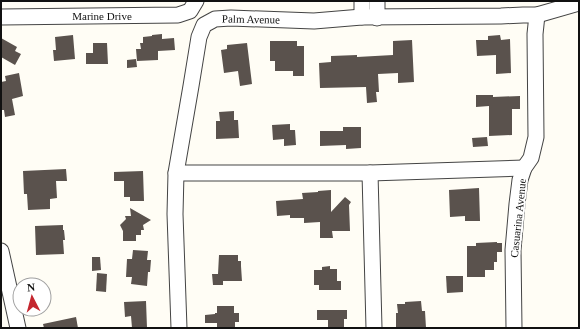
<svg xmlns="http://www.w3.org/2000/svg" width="580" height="329" viewBox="0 0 580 329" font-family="'Times New Roman',serif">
<rect width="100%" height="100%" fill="#fffdf5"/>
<g fill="#5a524d">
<polygon points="162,34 162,39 174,38 175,50 158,51 158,60 137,61 136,49 141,49 140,43 143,43 143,37 152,36 152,35"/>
<polygon points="73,35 75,59 54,61 53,50 56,50 55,37"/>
<polygon points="500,35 501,40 510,39 511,73 496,74 496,55 477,56 476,40 488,40 488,36"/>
<polygon points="1,38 17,47 15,51 21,54 15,65 1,57"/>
<polygon points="412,40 414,82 398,83 398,73 378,74 379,92 376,92 377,102 367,103 366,87 320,88 319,63 331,62 331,56 357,55 357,57 393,55 393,41"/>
<polygon points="270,41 297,41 297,46 304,46 304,76 293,76 293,71 275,71 275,61 270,61"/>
<polygon points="93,43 107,43 108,64 86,64 86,53 93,53"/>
<polygon points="247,43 252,84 240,86 238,71 224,73 221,50 227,49 227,45"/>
<polygon points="136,59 137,67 127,68 127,60"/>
<polygon points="19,73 23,96 12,99 15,115 5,117 4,110 1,110 1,82 6,81 5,76"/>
<polygon points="476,95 493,95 493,97 520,96 520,109 512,109 512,135 489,136 489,106 476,107"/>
<polygon points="234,111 234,120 238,120 239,138 216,139 216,121 220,121 219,112"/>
<polygon points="290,124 290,130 295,130 296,145 284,146 284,139 273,140 272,125"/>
<polygon points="343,127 361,127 361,148 346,149 346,145 320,146 320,131 343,131"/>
<polygon points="487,137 488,146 473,147 472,138"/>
<polygon points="66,169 67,181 56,181 57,198 50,199 50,209 28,210 27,194 24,194 23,171"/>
<polygon points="143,171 144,201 130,201 130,197 124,197 124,181 114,181 114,172"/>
<polygon points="479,188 480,221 465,221 465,216 450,217 449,190"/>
<polygon points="331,190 331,212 345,197 351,202 349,205 350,231 332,231 333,238 320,238 320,222 304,223 304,218 290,218 290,215 277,216 276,201 303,199 302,193 318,192 318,191"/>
<polygon points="130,208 151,220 143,225 144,230 141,230 141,235 136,235 136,241 123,241 123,231 120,225 126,219 125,216 131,216"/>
<polygon points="63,225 63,230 64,230 65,240 63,240 64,254 36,255 35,226"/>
<polygon points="497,242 497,243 502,243 502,252 497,252 497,262 494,262 494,270 485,270 485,277 467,277 467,246 476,246 476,243"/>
<polygon points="133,250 148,251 147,260 151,260 150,272 148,272 147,286 131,284 132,277 126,277 127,259 132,259"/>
<polygon points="219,255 238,255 238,261 241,261 241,266 242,281 223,281 223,285 213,285 212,274 218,274"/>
<polygon points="92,257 100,257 101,270 92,271"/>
<polygon points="330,266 330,269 337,269 337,281 341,281 341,290 319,290 319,285 314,285 314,270 322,270 322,267"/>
<polygon points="97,273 107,274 106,292 96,291"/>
<polygon points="446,276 463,276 463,292 447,293"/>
<polygon points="146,301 147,328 132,328 131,316 125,317 124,302"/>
<polygon points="421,301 422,311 425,311 426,328 396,328 396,313 398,313 397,304 405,304 405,302"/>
<polygon points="217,306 234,306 234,313 239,313 239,322 235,322 235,328 217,328 217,323 205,323 205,315 215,314 215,313 217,313"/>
<polygon points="317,310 347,310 347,319 344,319 344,328 328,328 328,320 317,320"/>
<polygon points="76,317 78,328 44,328 43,324"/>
</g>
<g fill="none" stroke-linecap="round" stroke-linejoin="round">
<g stroke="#444" stroke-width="17">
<g id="minor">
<polyline points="362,1 362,17"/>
<polyline points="377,1 377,18"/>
<polyline points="1,17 178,15 190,11 196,1"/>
<polyline points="176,173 370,173 524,168"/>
<polyline points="370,173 374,328"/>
<polyline points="1,251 18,328"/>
<polyline points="179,328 175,214 176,173 191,86 199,37 204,25 215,19 231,18 314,21 362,17 501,16 523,15 537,15 579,3"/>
<polyline points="514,328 513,250 517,204 520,180 524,168 531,158 536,137 535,34 537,15"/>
</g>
</g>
<use href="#minor" stroke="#fff" stroke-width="15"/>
</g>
<g text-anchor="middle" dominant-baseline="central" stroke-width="4" stroke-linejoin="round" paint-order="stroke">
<g font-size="11" fill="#111" stroke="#fff">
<text x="102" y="16">Marine Drive</text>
<text transform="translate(251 19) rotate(1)">Palm Avenue</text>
<text transform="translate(518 218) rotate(-84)">Casuarina Avenue</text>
</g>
</g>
<rect width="580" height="329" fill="none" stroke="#111111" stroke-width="4"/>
<g transform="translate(32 297) rotate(354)"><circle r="19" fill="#ffffff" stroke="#a0a0a0"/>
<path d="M0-3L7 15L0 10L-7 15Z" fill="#c4262e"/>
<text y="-6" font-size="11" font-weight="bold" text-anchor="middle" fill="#111111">N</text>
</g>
</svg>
